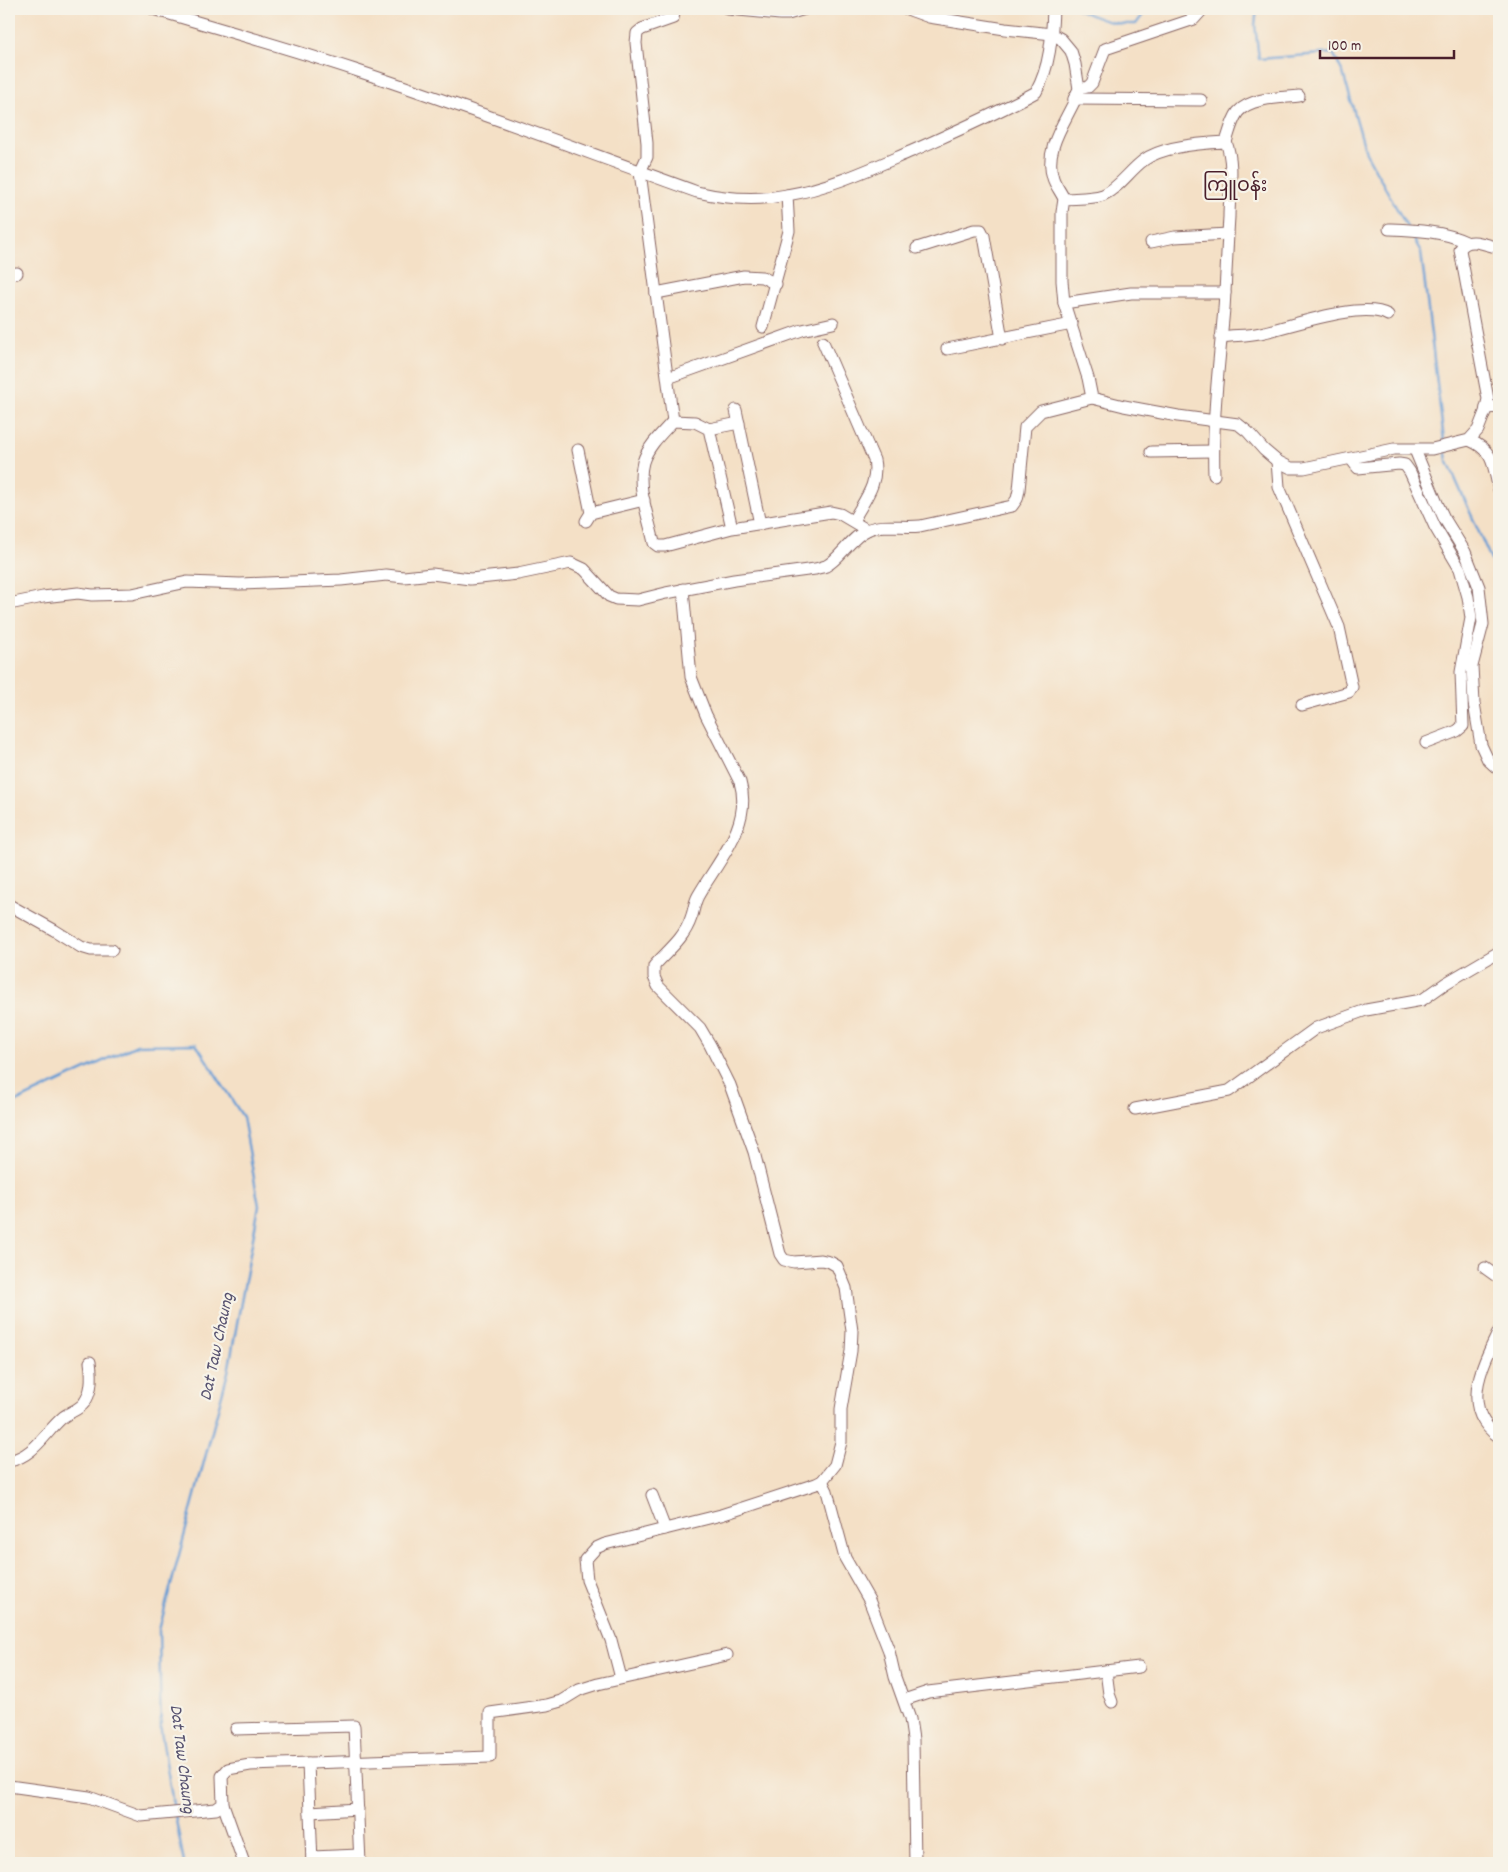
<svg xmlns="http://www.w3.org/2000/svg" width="1508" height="1872" viewBox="0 0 1508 1872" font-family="Dekko,'Noto Sans Myanmar',sans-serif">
<rect width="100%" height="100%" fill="#f7f3e8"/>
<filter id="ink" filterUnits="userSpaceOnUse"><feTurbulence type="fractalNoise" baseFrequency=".02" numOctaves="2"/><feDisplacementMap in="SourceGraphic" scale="10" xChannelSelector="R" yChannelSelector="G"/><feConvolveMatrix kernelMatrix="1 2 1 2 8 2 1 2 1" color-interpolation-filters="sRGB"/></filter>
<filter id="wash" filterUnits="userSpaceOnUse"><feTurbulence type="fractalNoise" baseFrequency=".0096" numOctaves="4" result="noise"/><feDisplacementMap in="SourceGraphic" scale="20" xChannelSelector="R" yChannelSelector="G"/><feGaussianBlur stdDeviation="1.12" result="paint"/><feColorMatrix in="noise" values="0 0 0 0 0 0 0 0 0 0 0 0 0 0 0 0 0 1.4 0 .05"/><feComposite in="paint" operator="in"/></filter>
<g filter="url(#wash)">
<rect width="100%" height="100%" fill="#f4e0c6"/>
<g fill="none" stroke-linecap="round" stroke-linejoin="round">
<g stroke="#679dd4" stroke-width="2.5">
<path d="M1078,9C1098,19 1113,25 1136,24L1147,9"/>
<polyline points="1257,9 1255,25 1259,59 1333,53 1343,73 1366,153 1407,227"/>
<polyline points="1411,234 1421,252 1444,441"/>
<polyline points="1445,449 1447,460 1489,555 1499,582"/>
<polyline points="1499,642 1496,650 1499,695"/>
<polyline points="9,1105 137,1045 196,1044 243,1117 259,1206 228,1372 159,1630 161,1731 174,1810"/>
<polyline points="175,1815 184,1863"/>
</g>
</g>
</g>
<g filter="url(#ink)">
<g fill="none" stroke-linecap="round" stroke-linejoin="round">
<g stroke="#866361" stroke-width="13">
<g id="minor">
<path d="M153,9C220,29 288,48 355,70C470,108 583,151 697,192C727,199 757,201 787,195C830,188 872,168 912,151C954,132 996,114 1036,92C1050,67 1052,37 1053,9"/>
<polyline points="728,9 780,14 788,14 805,9"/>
<path d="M907,9L929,17L1005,29L1052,34L1061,39L1071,51L1075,64L1079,89L1074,99V102C1063,125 1044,151 1053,178C1055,185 1061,192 1064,199L1062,212V281L1064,303L1088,378L1092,398L1124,406L1178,416L1238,424L1248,432L1264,450L1277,461L1291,468H1304L1394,449H1432L1469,440L1478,430L1485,412L1488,399L1460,250C1466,235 1487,245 1499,248"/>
<polyline points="1079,89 1088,87 1092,83 1105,49 1194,19 1203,9"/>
<polyline points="1074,99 1201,100"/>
<path d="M1226,142C1229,133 1232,120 1238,112C1251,97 1281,98 1299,96"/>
<path d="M1064,199C1076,198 1091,199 1103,195C1119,188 1130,170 1144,160C1163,146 1203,143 1226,142C1235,165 1229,193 1229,217C1227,248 1226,278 1224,309C1219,364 1212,419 1214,475"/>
<path d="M1389,229C1414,230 1444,231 1466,242"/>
<polyline points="1151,242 1175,237 1228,234"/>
<polyline points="917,248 974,230 981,230 984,236 1002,339"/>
<polyline points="9,274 17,273"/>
<polyline points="656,293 744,276 762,277 776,284"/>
<polyline points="1064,303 1131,293 1225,293"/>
<polyline points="763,327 789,231 787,195"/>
<path d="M1221,337C1234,335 1247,336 1260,333C1289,327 1362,300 1388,315"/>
<path d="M823,342L874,460C879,484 864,500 853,521"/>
<polyline points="947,349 1072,324"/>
<polyline points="668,378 802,330 833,323"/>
<polyline points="1486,408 1499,407"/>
<polyline points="736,410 760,524"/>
<polyline points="673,421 640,172 647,157 647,143 636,43 637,33 642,29 673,18 675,9"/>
<polyline points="709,429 739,423"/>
<path d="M1469,440C1495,451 1493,466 1499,490"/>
<polyline points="578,450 591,513"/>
<polyline points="1415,450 1437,503 1444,518 1465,552 1479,587 1483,624 1472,666 1474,703 1481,745 1488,760 1499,770"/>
<polyline points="1151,452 1213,451"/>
<polyline points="1351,459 1358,468 1399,464 1405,465 1410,472 1435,527 1460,569 1468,597 1471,618 1461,672 1463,726 1457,731 1426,743"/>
<polyline points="1277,461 1279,487 1339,627 1352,687 1349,692 1302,705"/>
<polyline points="586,521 591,513 644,500"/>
<path d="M732,528L709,429L695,422L673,421C662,433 648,446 643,462C636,487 649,518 654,543L658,546H665L732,528L831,512L840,514L867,530"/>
<path d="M9,604L43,597L78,593L92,595L132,594L187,582L240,584L341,580L386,575L404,577L432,574L470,579L518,574L571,563L584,569L609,596L616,599L638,600L666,593L734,580L815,569C818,568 823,567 826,566C840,559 850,538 867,530C882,523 903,528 920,526L1012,506L1017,499L1019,490L1025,427L1041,411L1092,398"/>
<polyline points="9,905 54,930 81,947 91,950 112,950"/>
<polyline points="1135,1109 1229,1091 1316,1028 1366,1010 1422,1000 1446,983 1499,952"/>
<polyline points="1485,1268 1499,1278"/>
<path d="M1499,1331C1482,1366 1459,1409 1499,1437"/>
<path d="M9,1461C34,1456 44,1434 62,1418C69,1412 79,1410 84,1403C93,1391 92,1375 90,1362"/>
<polyline points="822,1481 827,1491 845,1558 869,1600 889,1651 895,1677 910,1719 913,1739 915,1863"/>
<polyline points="652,1495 665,1529"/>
<polyline points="1106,1671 1109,1694 1112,1702"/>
<path d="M621,1678L611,1640L587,1580L585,1560L596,1548L605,1544L721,1515L816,1484L822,1481L835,1465L841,1442V1409L851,1351L852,1331L846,1288L837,1266L830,1262L821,1260L794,1262L784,1260L780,1254L754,1152L730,1085L710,1045L700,1028L658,986L654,977V966C667,951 684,939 691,918C694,911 694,903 698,896C717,862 753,825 740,782L706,715L691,677L683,589"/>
<polyline points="904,1700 928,1692 1139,1667"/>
<polyline points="236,1729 354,1726 360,1863"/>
<polyline points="308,1763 312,1863"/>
<polyline points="9,1786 89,1797 141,1816 216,1809 223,1804 222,1776 228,1769 250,1765 490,1757 490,1713 547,1705 561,1701 579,1690 598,1684 727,1655"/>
<polyline points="223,1804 244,1863"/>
<polyline points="310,1812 358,1809"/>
<polyline points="312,1857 359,1855"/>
</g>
</g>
<use href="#minor" stroke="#fff" stroke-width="11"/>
</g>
</g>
<g text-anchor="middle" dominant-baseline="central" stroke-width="4.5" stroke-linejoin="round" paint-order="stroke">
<g font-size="18" font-style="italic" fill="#56516f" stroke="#f7f3e8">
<text transform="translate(218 1347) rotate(-78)">Dat Taw Chaung</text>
<text transform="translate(181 1759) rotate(83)">Dat Taw Chaung</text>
</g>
<g font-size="19" fill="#4a1f2b" stroke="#f7f3e8">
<text x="1235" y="187">ကြူဝန်း</text>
</g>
</g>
<rect width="1508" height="1872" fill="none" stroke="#f7f3e8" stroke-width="30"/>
<path d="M1320 50v8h134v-8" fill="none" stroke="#4a1f2b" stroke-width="2.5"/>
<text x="1328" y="50" font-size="15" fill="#4a1f2b" stroke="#f7f3e8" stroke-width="4" paint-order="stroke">100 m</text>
</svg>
